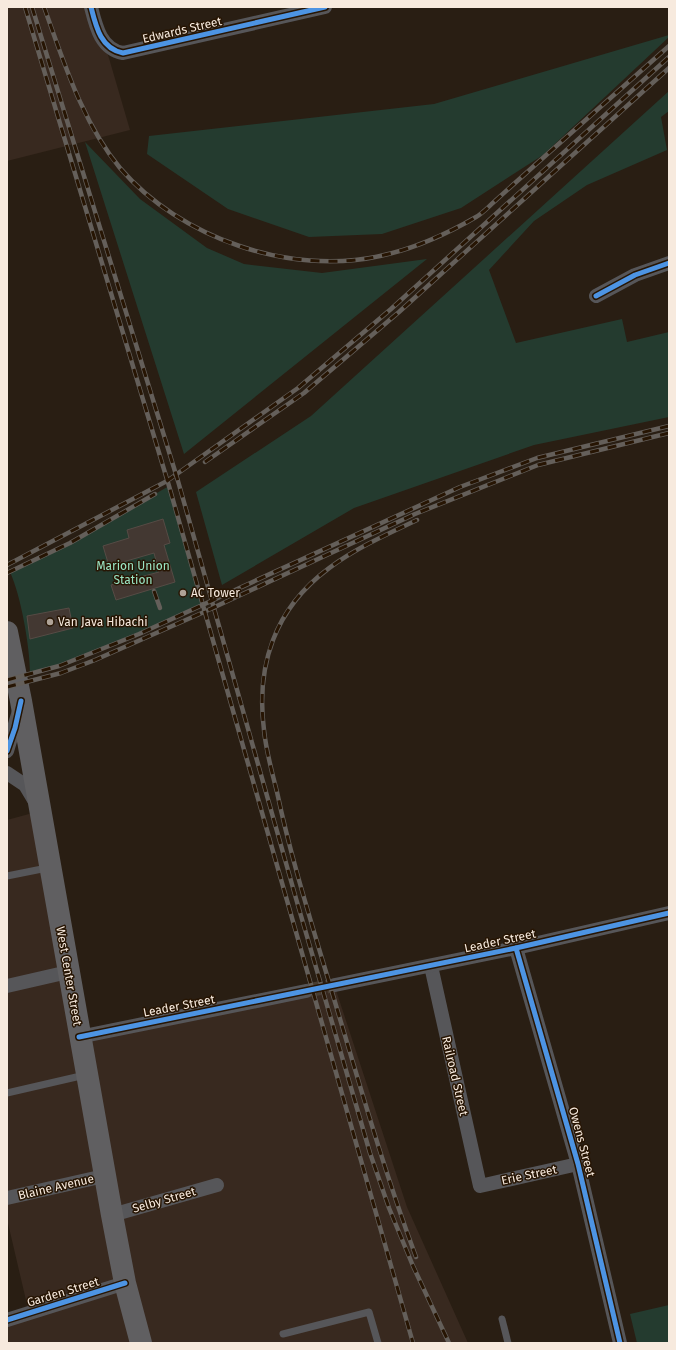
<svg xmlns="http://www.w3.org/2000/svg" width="676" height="1350" viewBox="0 0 676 1350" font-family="'Fira Sans',sans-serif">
<rect width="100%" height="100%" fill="#291e13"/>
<g fill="#38291f">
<polygon points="7,7 94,7 130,130 7,161"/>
<polygon points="40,811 79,1036 333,981 407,1207 468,1343 7,1343 7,1320 29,1313 7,1219 7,820"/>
</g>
<g fill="#243b2f">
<polygon points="669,35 669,37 543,155 461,208 382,234 309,237 228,209 147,154 149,136 434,104"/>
<polygon points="669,91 669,111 661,117 667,150 587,185 534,221 489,270 516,343 622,319 627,342 669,332 669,417 534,445 354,508 222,585 196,492 311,416"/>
<polygon points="85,142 140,199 207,248 244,264 322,273 427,259 184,454"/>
<path d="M169,486L202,605L93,653L30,674C30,647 21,596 10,572L70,543Z"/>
<polygon points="669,1305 669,1343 637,1343 630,1314"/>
</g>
<g fill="#433832" stroke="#564b45">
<polygon points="163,519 170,543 164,545 175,582 116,600 111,585 159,572 154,553 109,566 103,546 129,538 127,530"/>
<polygon points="69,608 73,628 30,639 27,616"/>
</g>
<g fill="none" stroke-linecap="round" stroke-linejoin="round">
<polyline stroke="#483d31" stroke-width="14" stroke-dasharray="14 7" stroke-linecap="butt" points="306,991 335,985"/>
<g stroke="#565659" stroke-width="7">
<polyline points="7,876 47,868"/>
<polyline points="7,1093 85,1075"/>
<polyline points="502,1319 508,1343"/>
<polyline points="283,1334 369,1312 378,1343"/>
</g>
<g stroke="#565659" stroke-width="14">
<path d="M91,7C96,27 101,49 123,53L325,7"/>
<polyline points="596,296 635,275 669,263"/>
<polyline points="7,751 19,711"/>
<polyline points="7,773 25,785 34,800"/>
<polyline points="516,948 578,1164 620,1343"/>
<polyline points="431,966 480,1186 578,1164"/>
<polyline points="335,985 516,948 669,913"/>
<polyline points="7,986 68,972"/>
<polyline points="79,1037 306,991"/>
<polyline points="7,1198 104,1176"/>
<polyline points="112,1215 217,1185"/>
<polyline points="7,1320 125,1283"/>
</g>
<polyline stroke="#605f61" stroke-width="22" points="7,632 21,701 112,1215 125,1283 141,1343"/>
<g stroke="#645f5a" stroke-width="4.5">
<g id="rail">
<polyline points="25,7 169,486 413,1343"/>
<polyline points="32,7 178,481 297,902 370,1153 389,1208 413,1266 449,1343"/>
<path d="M44,7C64,62 82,122 120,168C180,238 290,276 380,256C413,249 447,234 476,217C483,213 489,206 495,201C508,189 522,177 535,165C580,125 624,86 669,46"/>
<polyline points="205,462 304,393 399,312 669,68"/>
<polyline points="7,565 167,481 298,388 391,309 669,57"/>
<polyline points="7,573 70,543 155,494"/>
<polyline points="154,591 160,608"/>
<polyline points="7,680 59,666 139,634 460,487 537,458 669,426"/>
<polyline points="7,687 61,673 95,660 204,612 415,514 538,465 669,433"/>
<path d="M416,1257C380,1160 353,1061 323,962C306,905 289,849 277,792C272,772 266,751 264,730C260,699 262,669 273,640C298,574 358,548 417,520"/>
</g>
</g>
<use href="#rail" stroke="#271503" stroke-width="3" stroke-dasharray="9" stroke-linecap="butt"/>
<g stroke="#271503" stroke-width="8">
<g id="cycleway">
<path d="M91,7C96,27 101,49 123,53L325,7"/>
<polyline points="596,296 635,275 669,263"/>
<polyline points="7,751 15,728 21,701"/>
<polyline points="516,948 578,1164 620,1343"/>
<polyline points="79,1037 516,948 669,913"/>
<polyline points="7,1320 125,1283"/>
</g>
</g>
<use href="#cycleway" stroke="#4d94e3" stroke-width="5"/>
</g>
<g fill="#afa397" stroke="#271503" stroke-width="1.5">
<circle cx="183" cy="593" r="4"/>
<circle cx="50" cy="622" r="4"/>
</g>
<g text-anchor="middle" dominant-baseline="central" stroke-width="3" stroke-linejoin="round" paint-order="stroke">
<g font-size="12" fill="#f7eade" stroke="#271503">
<text transform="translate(182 30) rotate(-13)">Edwards Street</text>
<text transform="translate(500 941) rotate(-12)">Leader Street</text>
<text transform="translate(69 976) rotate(80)">West Center Street</text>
<text transform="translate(179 1006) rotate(-11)">Leader Street</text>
<text transform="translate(455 1076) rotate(77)">Railroad Street</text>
<text transform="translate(582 1142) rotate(75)">Owens Street</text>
<text transform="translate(529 1175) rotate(-12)">Erie Street</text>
<text transform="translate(56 1187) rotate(-13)">Blaine Avenue</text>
<text transform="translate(164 1200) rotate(-16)">Selby Street</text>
<text transform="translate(63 1292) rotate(-17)">Garden Street</text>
</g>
<g font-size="12" fill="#9ae4c3" stroke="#271503">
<text x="133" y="566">Marion Union<tspan x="133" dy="14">Station</tspan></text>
</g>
<g font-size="12" fill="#f7eade" stroke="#271503" text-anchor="start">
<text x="191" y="593">AC Tower</text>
<text x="58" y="622">Van Java Hibachi</text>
</g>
</g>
<rect width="676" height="1350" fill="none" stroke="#f7eade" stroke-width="16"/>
</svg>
